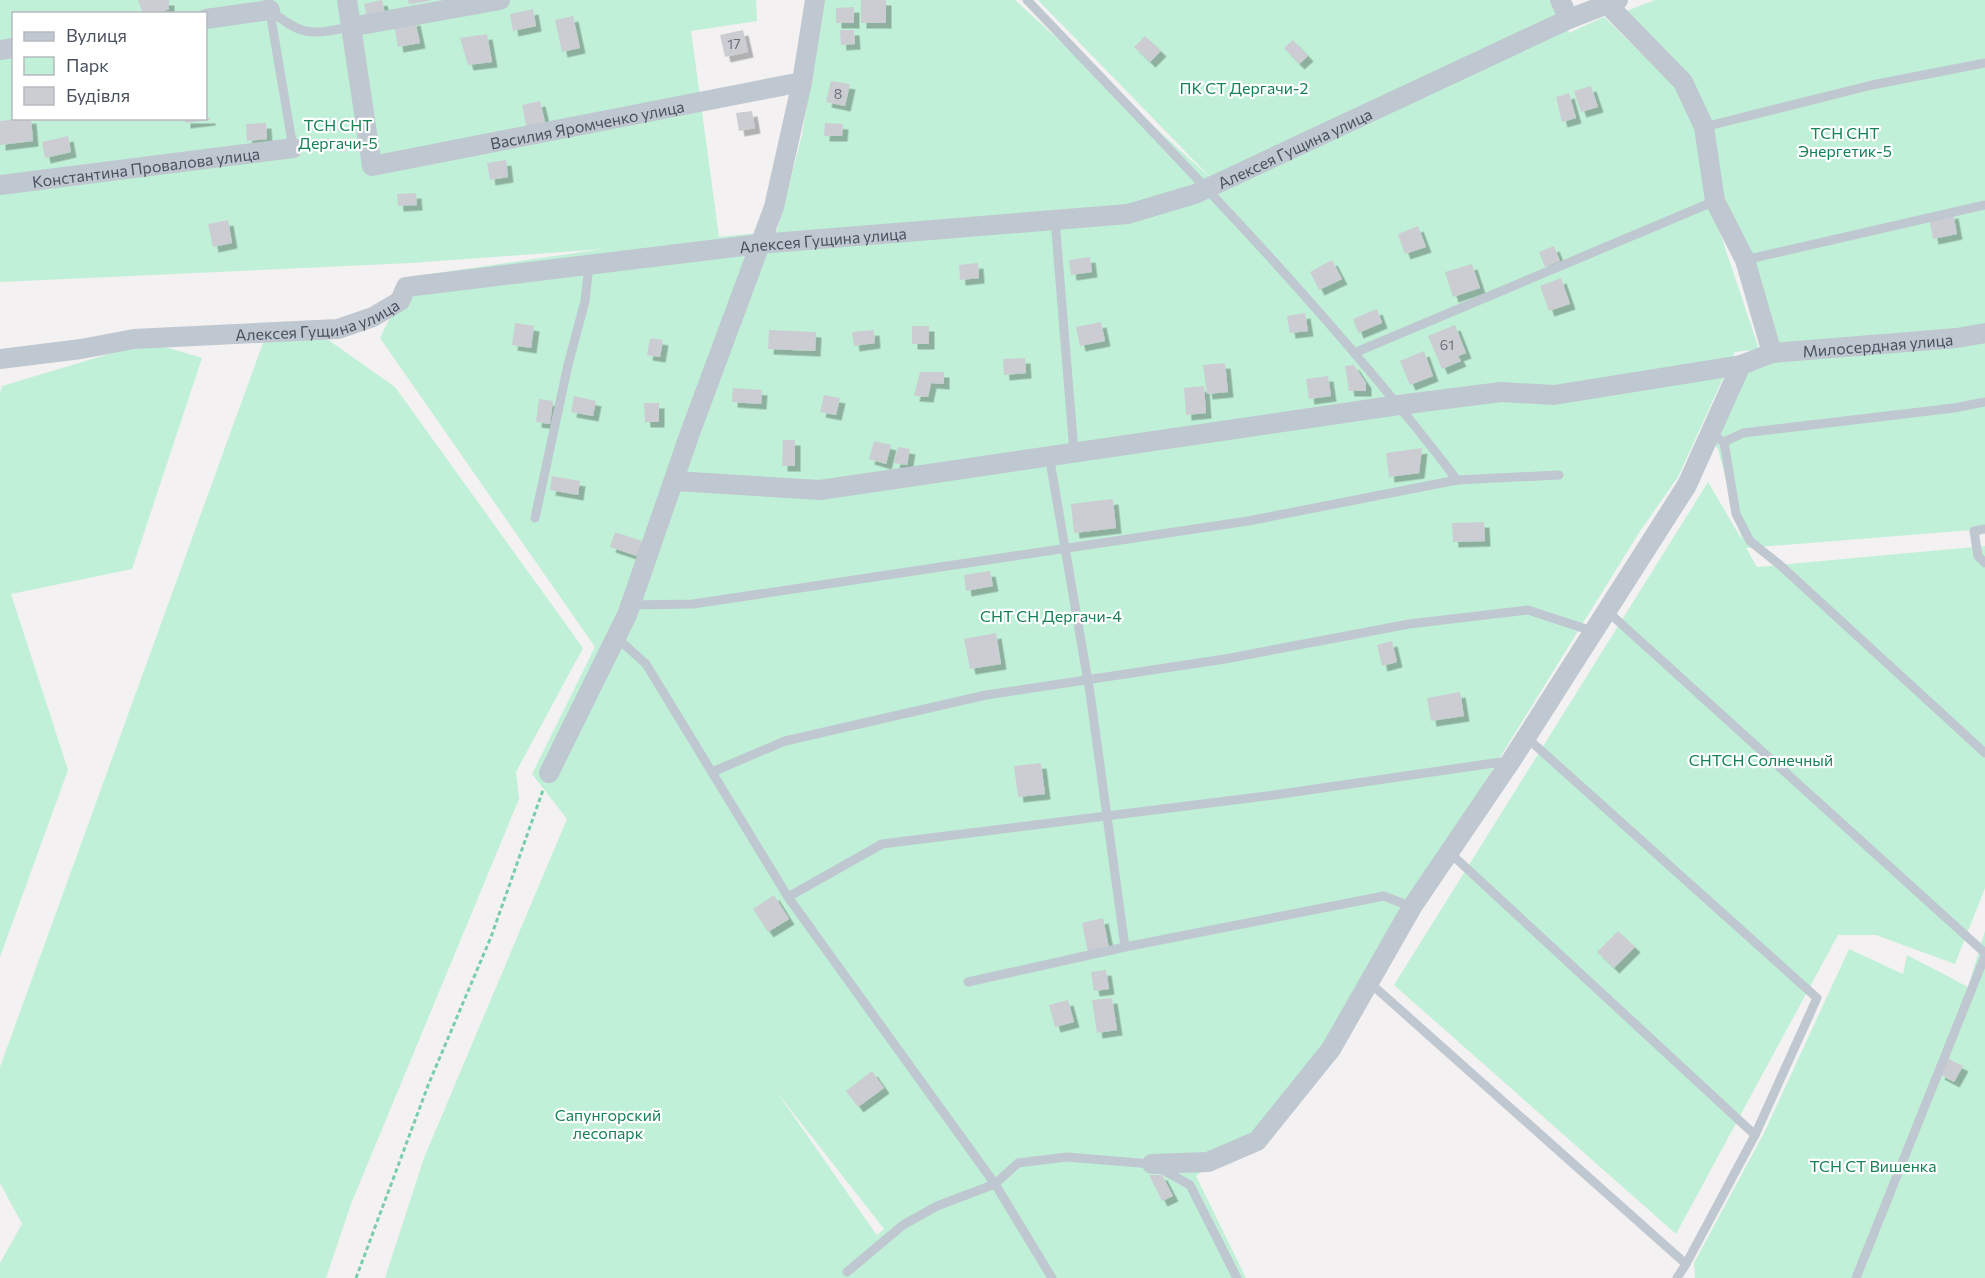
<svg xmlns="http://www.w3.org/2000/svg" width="1985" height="1278" viewBox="0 0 1985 1278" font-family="Commissioner,sans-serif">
<defs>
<filter id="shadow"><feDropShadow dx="5.5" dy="5.5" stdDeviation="0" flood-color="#0004"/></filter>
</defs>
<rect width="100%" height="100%" fill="#f3f1f1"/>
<g fill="#c0f0d7" fill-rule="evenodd">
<path d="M0,0H756L757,21L691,31L719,237L777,231L802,135L823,0H1015L1214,181L1038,0H1554L1569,33L1604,17L1674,86L1676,83L1611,17L1655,0H1985V529L1746,548L1757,567L1985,546V888L1955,964L1876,935H1838L1676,1234L1394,985L1708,482L1742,540L1718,449L1702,432L1763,350L1733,254L1715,218L1759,349L1735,352L1678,477L1640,531L1322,1045L1253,1131L1196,1176L1246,1278H385L424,1158L567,819L532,774L595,647L380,338L410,277L603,249L411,263L0,282ZM14,14H206V118H14ZM776,1091L884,1229L877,1235L876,1234Z"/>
<polygon points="317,332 395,387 583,648 516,772 519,799 351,1204 326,1278 0,1278 0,1263 22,1224 0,1183 0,1067 263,343"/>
<polygon points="149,342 202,358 132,569 11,594 68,770 0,957 0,393 2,386"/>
<polygon points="1985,931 1985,1278 1695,1278 1694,1263 1764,1133 1849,949 1903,974 1907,955 1968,987"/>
</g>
<g fill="#cbcdd3" filter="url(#shadow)">
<polygon points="138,0 169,0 169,9 157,14 143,14"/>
<polygon points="382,0 385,13 367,17 364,4"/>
<polygon points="408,0 429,0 430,1 409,4"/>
<rect x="861" y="0" width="25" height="23"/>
<polygon points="854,7 854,23 836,23 836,8"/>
<polygon points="533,9 536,26 513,31 510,14"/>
<polygon points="573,16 580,48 562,52 555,20"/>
<polygon points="415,20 420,43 398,47 394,24"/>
<polygon points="743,30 748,52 725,57 720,35"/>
<polygon points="840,30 854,30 855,44 841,45"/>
<polygon points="487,34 492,62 468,65 460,38"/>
<polygon points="1145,36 1161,51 1150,62 1134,47"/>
<polygon points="1293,40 1308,56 1299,64 1284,48"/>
<polygon points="831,81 850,84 845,106 826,102"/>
<polygon points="1591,86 1598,107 1581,112 1574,91"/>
<polygon points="1569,93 1576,118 1562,122 1556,97"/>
<polygon points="540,101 546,126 527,130 522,105"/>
<polygon points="752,111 755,128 739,131 736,113"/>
<polygon points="31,118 33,141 0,145 0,121"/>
<polygon points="185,118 210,118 210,120 185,123"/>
<polygon points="266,123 267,139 247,141 246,124"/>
<polygon points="825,123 843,124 842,136 824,136"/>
<polygon points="68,136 71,152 45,158 42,142"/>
<polygon points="506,160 508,177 490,180 487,163"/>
<polygon points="416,193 417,205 398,206 397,194"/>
<polygon points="1953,213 1957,234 1933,239 1929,218"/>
<polygon points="228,220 232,243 213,247 208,224"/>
<polygon points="1418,226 1426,247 1405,254 1398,234"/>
<polygon points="1554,246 1560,261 1545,267 1539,252"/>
<polygon points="1090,257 1092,272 1071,275 1069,260"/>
<polygon points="1332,260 1342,279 1319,290 1310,272"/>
<polygon points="978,263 979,278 960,280 959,265"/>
<polygon points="1472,264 1480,288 1453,297 1445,272"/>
<polygon points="1561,278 1570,304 1549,311 1540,286"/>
<polygon points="1377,309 1382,323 1358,333 1353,319"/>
<polygon points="1305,313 1308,331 1290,333 1287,316"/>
<polygon points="1101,322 1105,341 1080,346 1076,327"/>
<polygon points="515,323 534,326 531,348 512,345"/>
<polygon points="1455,325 1466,353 1458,356 1461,361 1442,369 1428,336"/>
<rect x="912" y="326" width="17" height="18"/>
<polygon points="769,330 816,332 815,351 768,349"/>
<polygon points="874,330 875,343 854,346 852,332"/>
<polygon points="650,338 663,340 660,357 647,355"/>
<polygon points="1424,351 1433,376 1410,385 1400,361"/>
<polygon points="1025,358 1026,373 1004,375 1003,359"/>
<polygon points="1225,363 1228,392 1207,394 1203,365"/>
<polygon points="1354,365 1366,383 1366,391 1349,391 1345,366"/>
<polygon points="920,372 944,372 944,384 931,383 928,397 914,396"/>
<polygon points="1328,376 1331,396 1309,399 1306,379"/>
<polygon points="1204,386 1206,413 1186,415 1184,388"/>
<polygon points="733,388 762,390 761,404 732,402"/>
<polygon points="824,395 840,398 836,415 820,412"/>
<polygon points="574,396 596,401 593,416 571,412"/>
<polygon points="539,399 553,401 550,424 536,422"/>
<polygon points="644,403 659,403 659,422 645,422"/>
<polygon points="783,440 795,440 795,466 782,466"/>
<polygon points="874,441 891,445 886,464 869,459"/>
<polygon points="898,447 910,449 907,465 894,463"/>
<polygon points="1422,448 1419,473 1389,477 1386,453"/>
<polygon points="552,476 580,481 578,495 550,490"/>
<polygon points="1113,499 1116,528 1074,533 1071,504"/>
<polygon points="1484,522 1485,541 1453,542 1452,523"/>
<polygon points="615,532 642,541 637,556 610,547"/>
<polygon points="990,571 993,586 966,591 964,575"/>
<polygon points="996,633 1001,664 970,669 964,639"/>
<polygon points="1392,641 1397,662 1382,666 1377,645"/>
<polygon points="1460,692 1464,716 1431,721 1427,698"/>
<polygon points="1041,763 1045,794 1018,797 1014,766"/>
<polygon points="774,895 789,919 768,932 753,909"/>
<polygon points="1103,918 1109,948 1088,952 1082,923"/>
<polygon points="1618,931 1635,947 1614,968 1597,952"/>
<polygon points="1106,970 1109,989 1094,991 1091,972"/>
<polygon points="1112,998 1117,1030 1097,1033 1092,1000"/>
<polygon points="1068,1000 1074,1022 1055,1027 1049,1005"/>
<polygon points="1947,1058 1963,1066 1954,1082 1939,1074"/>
<polygon points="872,1071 884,1088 858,1107 846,1091"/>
<polygon points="1149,1175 1162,1175 1173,1196 1162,1201"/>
</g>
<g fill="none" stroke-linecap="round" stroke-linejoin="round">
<polyline stroke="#78ceab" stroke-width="3" stroke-dasharray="4.5 3" stroke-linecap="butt" points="356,1278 429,1083 491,937 543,790"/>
<g stroke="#bfc7d0" stroke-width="9">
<polyline points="268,0 293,148"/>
<path d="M1027,0C1175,155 1327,309 1457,480"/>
<path d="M270,10C301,36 311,35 350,27"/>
<polyline points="1704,127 1872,85 1985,63"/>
<polyline points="1055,220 1074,452"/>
<polyline points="1745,260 1985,205"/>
<polyline points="1354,353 1715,201"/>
<polyline points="1719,439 1724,442 1743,433 1954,408 1985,402"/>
<polyline points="1724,442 1736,514 1750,541 1780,565 1985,753"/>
<polyline points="1049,455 1090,693 1125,947"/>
<polyline points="535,518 568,365 585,301 589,265"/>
<polyline points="1985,529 1974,531 1978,556 1985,563"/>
<polyline points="631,605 693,604 1248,521 1457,480 1559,475"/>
<polyline points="1606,610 1985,953"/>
<polyline points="616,637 646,664 788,897 995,1184 1052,1278"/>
<polyline points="1526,737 1817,998 1755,1135 1686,1264"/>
<polyline points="712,772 785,741 986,695 1225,659 1409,624 1528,610 1592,631"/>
<polyline points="1449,852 1755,1135"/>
<polyline points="788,897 882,844 1274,795 1508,761"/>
<polyline points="968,982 1125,947 1384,896 1412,907"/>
<polyline points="1369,982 1686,1264 1677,1278"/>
<polyline points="847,1272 903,1225 937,1206 995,1184 1018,1163 1067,1157 1152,1164 1190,1185 1237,1278"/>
<polyline points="1856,1278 1985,956"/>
</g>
<g stroke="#bfc7d0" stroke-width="20">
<path id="s1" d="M347,0L372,166L802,82"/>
<polyline points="1560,0 1569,19"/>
<polyline points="206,19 270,10"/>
<polyline points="350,27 500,0"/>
<polyline points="0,50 14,48"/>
<path id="s2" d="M0,185L293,148"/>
<path id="s3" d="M1772,353L1957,338L1985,333"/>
<path id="s4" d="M0,359L81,349L134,339L338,329L373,317L400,301L406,287L760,244L1128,214L1195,194L1569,19L1618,0"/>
<polyline points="674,481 820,490 1399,405 1501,392 1554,395 1741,365 1772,353 1745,260 1715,201 1704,127 1683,82 1608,5"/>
<polyline points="549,773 627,615 690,433 774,207 802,82 815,0"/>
<polyline points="1152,1164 1208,1162 1257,1141 1331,1049 1412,907 1511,761 1687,485 1741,365"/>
</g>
</g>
<g text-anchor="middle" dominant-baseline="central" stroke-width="4.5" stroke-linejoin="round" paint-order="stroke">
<g font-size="14" fill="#6a717c">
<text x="734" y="43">17</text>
<text x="838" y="93">8</text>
<text x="1447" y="344">61</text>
</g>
<g font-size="16" fill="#178256" stroke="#fff">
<text x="1244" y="87">ПК СТ Дергачи-2</text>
<text x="338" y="124">ТСН СНТ<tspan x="338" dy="18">Дергачи-5</tspan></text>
<text x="1845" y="132">ТСН СНТ<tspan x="1845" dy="18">Энергетик-5</tspan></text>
<text x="1051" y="615">СНТ СН Дергачи-4</text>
<text x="1761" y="759">СНТСН Солнечный</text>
<text x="608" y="1114">Сапунгорский<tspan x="608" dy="18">лесопарк</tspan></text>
<text x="1873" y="1165">ТСН СТ Вишенка</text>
</g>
<g font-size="16" fill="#49525f" stroke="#fff">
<text stroke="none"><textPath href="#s1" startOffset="387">Василия Яромченко улица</textPath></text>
<text stroke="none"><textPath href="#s4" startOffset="1329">Алексея Гущина улица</textPath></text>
<text stroke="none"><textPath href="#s2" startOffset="147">Константина Провалова улица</textPath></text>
<text stroke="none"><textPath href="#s4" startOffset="843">Алексея Гущина улица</textPath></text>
<text stroke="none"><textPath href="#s4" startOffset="321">Алексея Гущина улица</textPath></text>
<text stroke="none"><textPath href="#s3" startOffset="106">Милосердная улица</textPath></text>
</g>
</g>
<rect x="12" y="12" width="195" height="108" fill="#ffffff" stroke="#b6babf" stroke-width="1.5"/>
<rect x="24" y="32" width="30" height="9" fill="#bfc7d0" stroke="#b6babf" stroke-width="1.5"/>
<text x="66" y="42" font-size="18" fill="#49525f">Вулиця</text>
<rect x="24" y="57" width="30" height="18" fill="#c0f0d7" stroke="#b6babf" stroke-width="1.5"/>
<text x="66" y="72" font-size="18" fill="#49525f">Парк</text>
<rect x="24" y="87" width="30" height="18" fill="#cbcdd3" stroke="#b6babf" stroke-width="1.5"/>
<text x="66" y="102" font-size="18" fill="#49525f">Будівля</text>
</svg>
